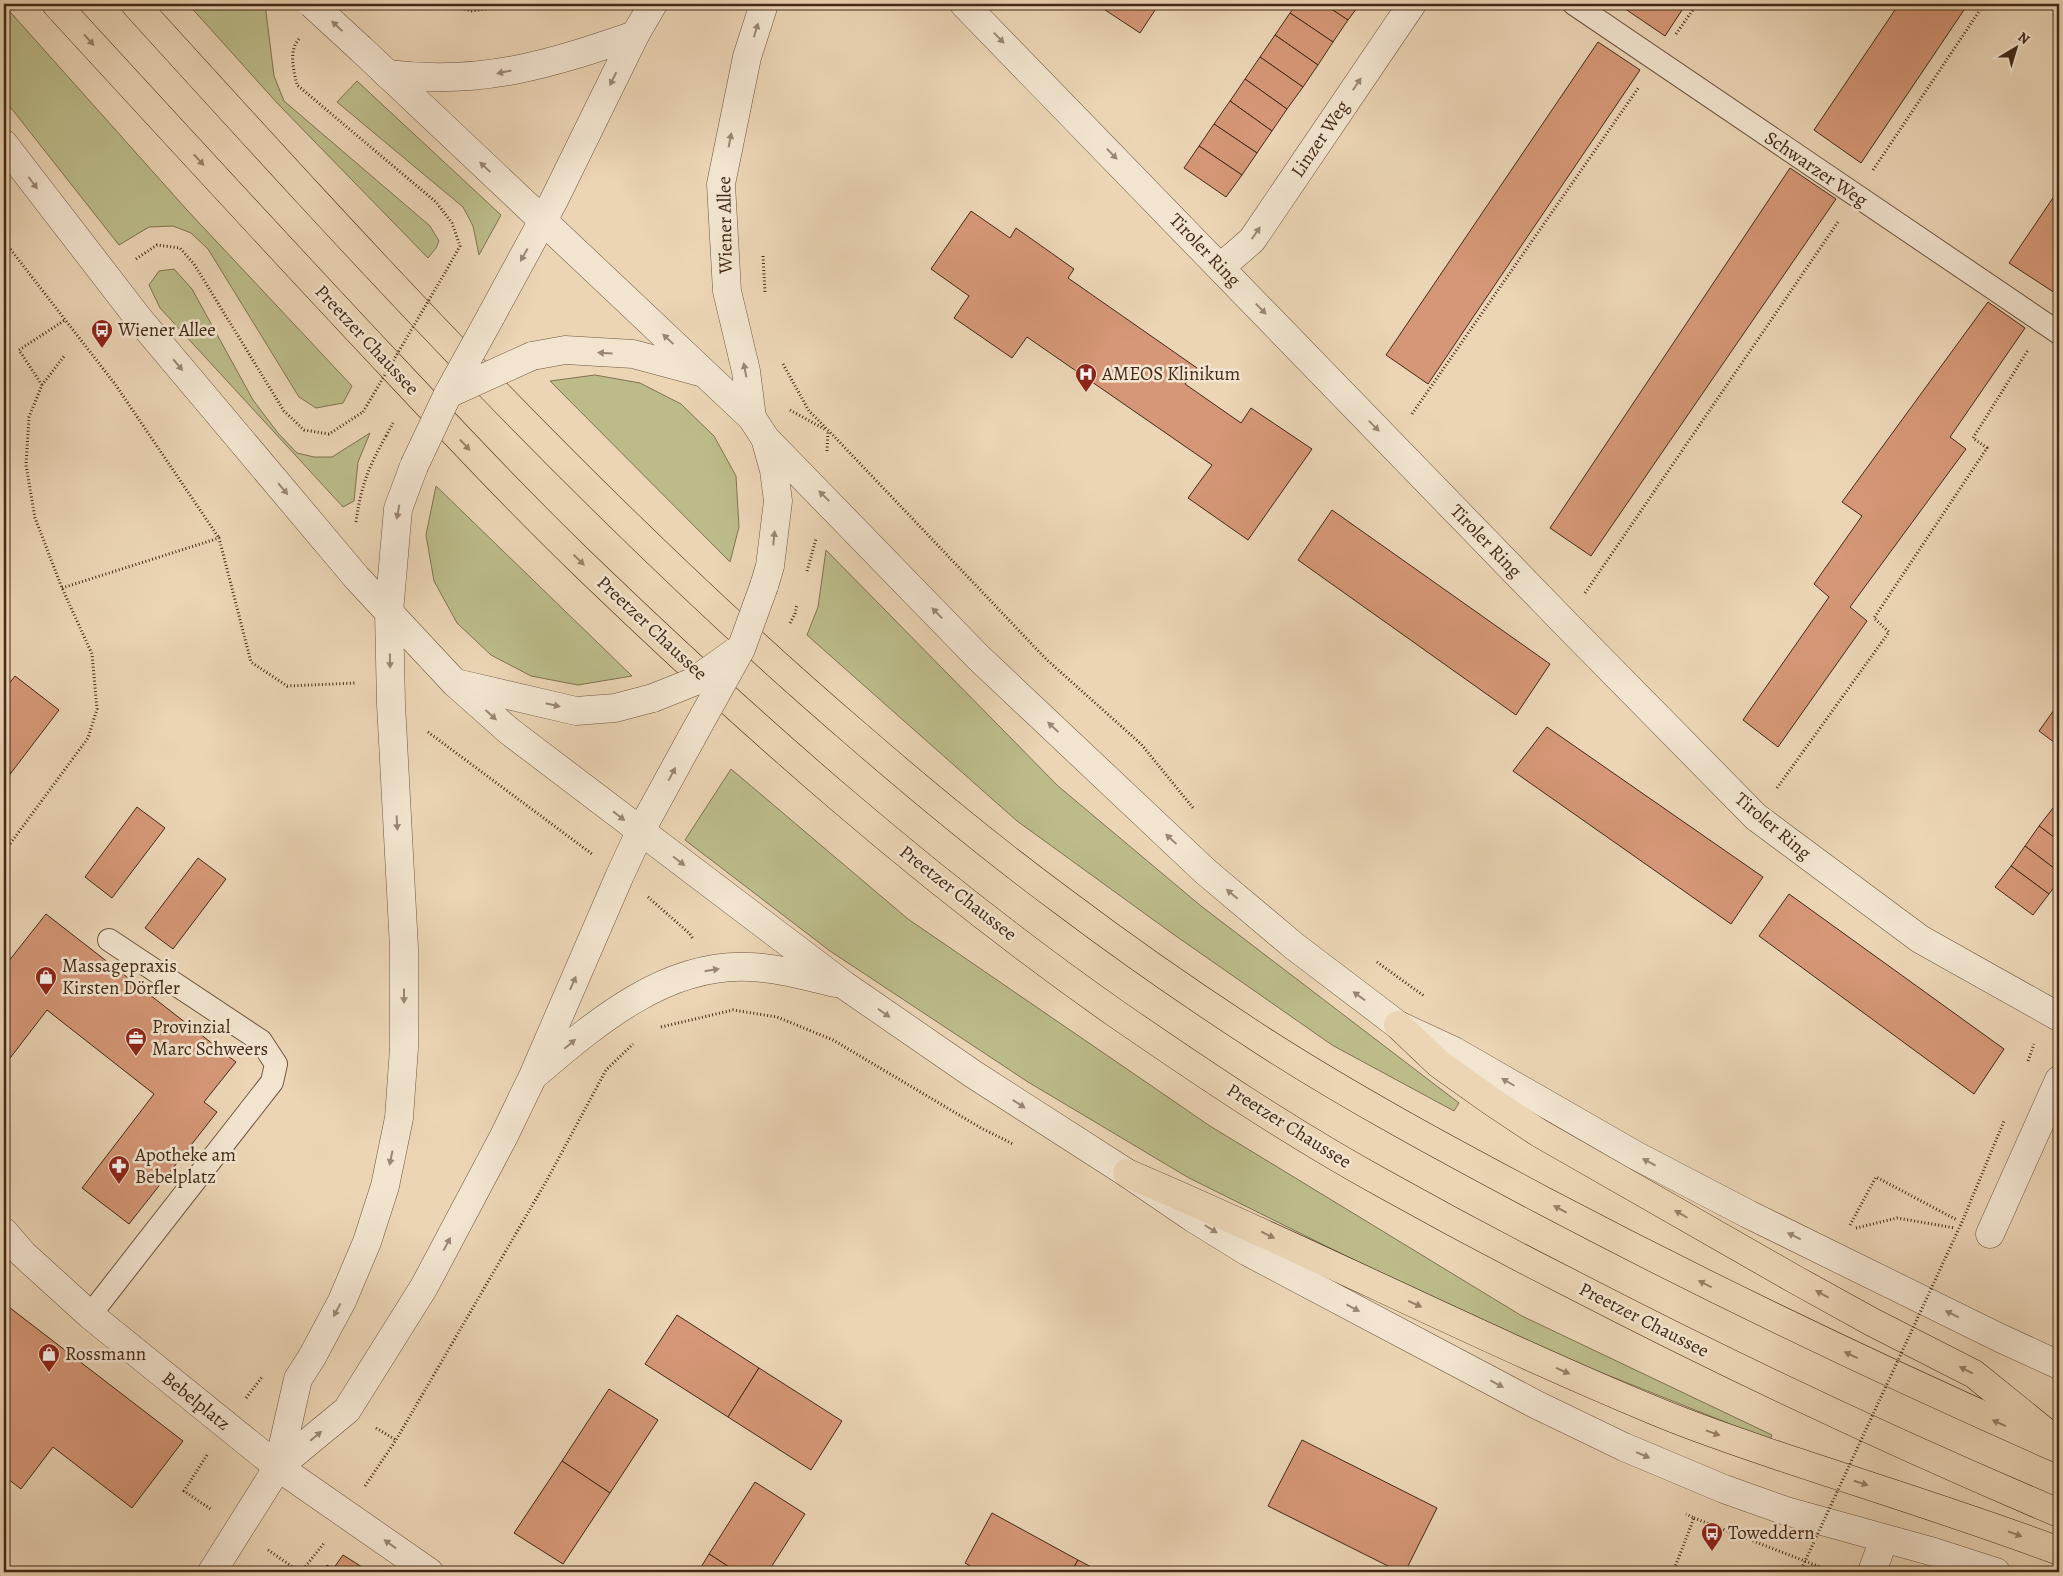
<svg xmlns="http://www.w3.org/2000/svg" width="2063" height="1576" viewBox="0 0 2063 1576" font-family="Alegreya,serif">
<rect width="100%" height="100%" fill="#ebd5b5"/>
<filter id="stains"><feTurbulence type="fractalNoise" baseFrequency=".004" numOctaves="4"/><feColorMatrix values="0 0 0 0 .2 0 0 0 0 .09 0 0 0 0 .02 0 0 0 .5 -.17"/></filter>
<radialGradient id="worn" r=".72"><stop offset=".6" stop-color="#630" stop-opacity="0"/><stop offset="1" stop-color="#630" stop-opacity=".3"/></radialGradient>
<g fill="#bcbc8b" stroke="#807250">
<polygon points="188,4 265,4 274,76 284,101 430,226 439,241 436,248 428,258 278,104"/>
<polygon points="4,5 187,210 352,386 343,403 316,408 299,397 208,249 191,233 173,226 149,227 119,245 4,99"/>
<polygon points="357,81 501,215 479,255 473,226 463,207 337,102"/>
<polygon points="174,269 192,289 253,400 278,433 297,453 314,457 332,457 370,433 358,462 354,501 343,507 160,308 149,285 159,271"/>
<polygon points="595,375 640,383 681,404 714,436 736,476 739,527 730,562 550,381"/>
<polygon points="436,486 632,676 578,685 531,676 491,655 457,623 434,581 426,535"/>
<polygon points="826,550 1058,786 1201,906 1459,1103 1454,1111 1332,1045 1173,934 1017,821 807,635 818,607"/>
<polygon points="731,769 908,919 1210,1126 1522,1316 1772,1435 1770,1440 1595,1370 1512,1333 1354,1260 1189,1178 1028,1082 830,951 685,840"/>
</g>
<g fill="#d59777" stroke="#432916">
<polygon points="1096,4 1159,4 1140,33"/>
<polygon points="1297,4 1324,4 1348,20 1333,42 1290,13"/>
<polygon points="1324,4 1360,4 1348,20"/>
<polygon points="1618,4 1686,4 1665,36"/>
<polygon points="1899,4 1968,4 1861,163 1814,130"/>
<polygon points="1290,13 1333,42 1318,65 1275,35"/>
<polygon points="1275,35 1318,65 1303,87 1260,57"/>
<polygon points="1598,42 1640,70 1428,384 1386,355"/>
<polygon points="1260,57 1303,87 1287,109 1245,79"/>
<polygon points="1245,79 1287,109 1272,131 1230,101"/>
<polygon points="1230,101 1272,131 1257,153 1214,124"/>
<polygon points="1214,124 1257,153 1242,175 1199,146"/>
<polygon points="1199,146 1242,175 1226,197 1184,168"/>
<polygon points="1790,168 1836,199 1591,556 1550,528"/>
<polygon points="2059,189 2059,287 2055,293 2009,263"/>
<polygon points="971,211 1010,238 1016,228 1074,269 1068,278 1197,368 1185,384 1241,423 1251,408 1312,449 1248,540 1188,498 1212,465 1027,337 1012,358 954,318 969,296 931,269"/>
<polygon points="1988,302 2025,328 1950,437 1966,449 1850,607 1867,621 1778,747 1743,720 1829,597 1814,584 1862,516 1842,502"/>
<polygon points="1332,510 1550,664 1516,715 1298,560"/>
<polygon points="15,676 59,710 11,773 4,768 4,690"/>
<polygon points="2059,703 2059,746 2039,731"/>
<polygon points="1547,727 1763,877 1731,924 1513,771"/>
<polygon points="4,768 11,773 4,783"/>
<polygon points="137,807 165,828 112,898 85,877"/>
<polygon points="2053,808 2059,812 2059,841 2039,826"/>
<polygon points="2039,826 2059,841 2059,872 2025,846"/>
<polygon points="2025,846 2059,872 2059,880 2049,894 2011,866"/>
<polygon points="198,858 226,879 173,949 145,928"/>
<polygon points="2011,866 2049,894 2033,915 1995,887"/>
<polygon points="1789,894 2004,1049 1974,1094 1759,936"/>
<polygon points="46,914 236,1062 204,1102 217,1112 129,1224 82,1188 154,1094 47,1010 4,1066 4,959 8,962"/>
<polygon points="5,1304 183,1441 132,1508 53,1447 21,1489 4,1476"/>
<polygon points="677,1315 759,1368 728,1417 645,1364"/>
<polygon points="759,1368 842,1421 811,1470 728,1417"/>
<polygon points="609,1389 658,1420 610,1493 562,1461"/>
<polygon points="1302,1440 1437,1508 1405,1572 1400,1572 1268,1506"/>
<polygon points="562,1461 610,1493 563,1564 514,1533"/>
<polygon points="755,1482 805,1514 768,1572 737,1572 709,1554"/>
<polygon points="992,1513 1078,1560 1071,1572 981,1572 965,1563"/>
<polygon points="709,1554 737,1572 698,1572"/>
<polygon points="343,1555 370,1572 322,1572 327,1565 333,1569"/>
<polygon points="1078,1560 1101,1572 1071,1572"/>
</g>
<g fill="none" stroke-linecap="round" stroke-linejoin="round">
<g stroke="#6d543e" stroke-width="24">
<g id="service">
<polyline points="1574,4 2059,333"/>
<polyline points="90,1315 272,1082 276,1064 261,1041 109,940"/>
</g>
</g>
<g stroke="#6d543e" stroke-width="29">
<g id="minor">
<polyline points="964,4 1565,623 1756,817 1920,939 2059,1017"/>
<polyline points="361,49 752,418 765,438 774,470 778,501 770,566 764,586"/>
<path d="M387,74C480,86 548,65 635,35"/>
<polyline points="4,144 139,319 357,578 455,683 509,731 844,985 973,1074 1127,1173 1193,1218 1248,1252 1535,1404 1624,1447 1724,1489 1786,1511 1934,1552 1996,1572"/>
<polyline points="1221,267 1252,240 1412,4"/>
<polyline points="491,316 554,200 635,35 653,4"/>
<polyline points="532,356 565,350 633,354 700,372"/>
<polyline points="752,418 746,371 727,291 721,184 747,57 764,4"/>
<polyline points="765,438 979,658 1206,872 1294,946 1398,1025 1454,1051 1635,1155 1748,1214 2000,1338 2059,1365"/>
<polyline points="456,683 576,711 615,708 653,698"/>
<path d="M538,1072C597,1022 666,963 749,967C778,968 807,976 835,983"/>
<polyline points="4,1232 23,1254 90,1315 278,1467 429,1572"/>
<polyline points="1990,1234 2059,1080"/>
<polyline points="278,1467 298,1379 312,1357 342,1301 367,1242 385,1186 399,1118 404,1048 404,948 391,704 389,612 398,509 414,466"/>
<polyline points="212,1572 278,1467 347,1410 424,1287 504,1136 533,1076 620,875 640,832 692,737"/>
<polyline points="1872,1572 1884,1539"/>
</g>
</g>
<g stroke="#432916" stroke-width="29">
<g id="trunk">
<path d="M56,4C168,126 280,248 394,369C455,434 516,499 580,561C748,723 924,879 1115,1013C1202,1073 1291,1133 1384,1184C1443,1217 1503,1249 1564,1280C1726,1364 1891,1442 2059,1513"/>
<path d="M135,4C365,257 596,511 856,734C924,793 993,850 1065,903C1130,952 1198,999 1266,1043C1355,1100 1448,1150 1542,1200C1711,1289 1884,1372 2059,1449"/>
<polyline points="1398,1025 1439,1064 1491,1101 1539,1133 1796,1280 1872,1322 1974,1374 2048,1434"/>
<path d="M1127,1173C1304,1248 1475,1336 1653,1410C1693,1427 1735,1441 1776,1455C1871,1487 1966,1516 2059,1551"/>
</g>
</g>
<g stroke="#432916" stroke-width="3" stroke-dasharray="1 2.5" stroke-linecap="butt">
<polyline points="444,4 472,11 520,4"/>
<polyline points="1676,34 1697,4"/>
<path d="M299,39C288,51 294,71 297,85L436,202L452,223L460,246L446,271"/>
<polyline points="1873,170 1984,4"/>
<polyline points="4,241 115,384 219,538"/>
<polyline points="763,256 765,292"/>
<polyline points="136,259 157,245 180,248 194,264 284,411 304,430 329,434 363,412"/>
<polyline points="783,364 809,411 829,431 1046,659 1141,744 1194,809"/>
<polyline points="42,385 19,350 65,320"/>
<polyline points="790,410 826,430"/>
<polyline points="1412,414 1639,87"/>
<polyline points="827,451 828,432"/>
<path d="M356,522C361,486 368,468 386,436"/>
<polyline points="807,571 816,539"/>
<polyline points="62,588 219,538 251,662 287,686 356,683"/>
<polyline points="1585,593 1838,222"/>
<polyline points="795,614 797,604"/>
<polyline points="428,732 592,854"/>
<polyline points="1777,788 1889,632 1874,618 1987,448 1973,438 2028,350"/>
<polyline points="4,852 88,738 97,709 92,654 62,588 35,518 26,465 29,417 42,385 65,355"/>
<polyline points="648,897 690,934 693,939"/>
<polyline points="1377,962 1424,996"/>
<polyline points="661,1027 733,1010 777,1017 833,1040 981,1128 1013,1144"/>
<polyline points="2028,1061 2034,1044"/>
<polyline points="1850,1225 1876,1177 1957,1220"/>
<polyline points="1856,1228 1897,1218 1955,1228"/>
<polyline points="246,1398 262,1377"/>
<polyline points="376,1428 396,1440"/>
<polyline points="207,1455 184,1491 212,1510"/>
<polyline points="365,1486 396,1440 547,1180 606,1070 633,1044"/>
<polyline points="1694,1518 1833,1572"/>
<polyline points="268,1550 300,1572"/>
<polyline points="301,1572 325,1542"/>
<polyline points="1673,1572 1694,1518 1686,1514"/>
</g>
<use href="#service" stroke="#f2e4cf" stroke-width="22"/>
<use href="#minor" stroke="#f2e4cf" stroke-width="28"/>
<use href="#trunk" stroke="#ebd5b5" stroke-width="28"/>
<g stroke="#6d543e" stroke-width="29" stroke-linecap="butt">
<g id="minor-bridge">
<polyline points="312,4 361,49"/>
<polyline points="448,394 532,356"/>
<polyline points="414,466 448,394 491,316"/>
<polyline points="653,698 693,682 735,652"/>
<polyline points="692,737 741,649 764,586"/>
</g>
</g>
<g stroke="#432916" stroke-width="3" stroke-dasharray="1 2.5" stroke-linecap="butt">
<polyline points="363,412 446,271"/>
<polyline points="386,436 393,423"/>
<polyline points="790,623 795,614"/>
<polyline points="1800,1572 1962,1222 2004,1121"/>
</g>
<use href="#minor-bridge" stroke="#f2e4cf" stroke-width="28"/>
</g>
<defs><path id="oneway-solid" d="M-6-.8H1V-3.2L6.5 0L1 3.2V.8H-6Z" transform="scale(1.25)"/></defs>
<g fill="#9a8672">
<use href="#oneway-solid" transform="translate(337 26) rotate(-137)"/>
<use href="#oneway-solid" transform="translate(756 30) rotate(-73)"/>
<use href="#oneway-solid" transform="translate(999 38) rotate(46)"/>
<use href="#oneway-solid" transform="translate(504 72) rotate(168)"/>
<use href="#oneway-solid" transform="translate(613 79) rotate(116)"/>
<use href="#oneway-solid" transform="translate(1357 84) rotate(-56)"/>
<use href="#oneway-solid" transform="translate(730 140) rotate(-79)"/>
<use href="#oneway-solid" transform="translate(1112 154) rotate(46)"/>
<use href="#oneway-solid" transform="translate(485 167) rotate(-137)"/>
<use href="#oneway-solid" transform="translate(33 183) rotate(53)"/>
<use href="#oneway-solid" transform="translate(1256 233) rotate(-55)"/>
<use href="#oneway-solid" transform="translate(524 255) rotate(119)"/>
<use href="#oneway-solid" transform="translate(1261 309) rotate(46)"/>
<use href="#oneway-solid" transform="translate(668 339) rotate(-137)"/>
<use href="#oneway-solid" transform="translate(605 353) rotate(-177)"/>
<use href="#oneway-solid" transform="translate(178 365) rotate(50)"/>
<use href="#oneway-solid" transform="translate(745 370) rotate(-101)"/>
<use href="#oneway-solid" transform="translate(1374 426) rotate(46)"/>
<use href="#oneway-solid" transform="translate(283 489) rotate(50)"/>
<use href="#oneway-solid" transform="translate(824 496) rotate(-135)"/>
<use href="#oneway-solid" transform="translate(398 512) rotate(100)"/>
<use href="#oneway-solid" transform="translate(774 538) rotate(-84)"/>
<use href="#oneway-solid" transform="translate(937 613) rotate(-134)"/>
<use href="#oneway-solid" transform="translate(390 661) rotate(89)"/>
<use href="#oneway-solid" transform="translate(553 705) rotate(13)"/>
<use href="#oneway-solid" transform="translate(491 715) rotate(42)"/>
<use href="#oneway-solid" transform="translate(1053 727) rotate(-137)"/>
<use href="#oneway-solid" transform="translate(672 774) rotate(-62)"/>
<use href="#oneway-solid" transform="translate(619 816) rotate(38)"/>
<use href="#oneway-solid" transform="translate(397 823) rotate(87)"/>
<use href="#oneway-solid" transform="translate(1171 839) rotate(-137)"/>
<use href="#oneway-solid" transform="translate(679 861) rotate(37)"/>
<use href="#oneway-solid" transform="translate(1232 894) rotate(-140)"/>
<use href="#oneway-solid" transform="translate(712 970) rotate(-9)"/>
<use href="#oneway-solid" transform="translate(573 983) rotate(-66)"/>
<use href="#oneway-solid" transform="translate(404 996) rotate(90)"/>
<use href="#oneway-solid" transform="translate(1359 996) rotate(-144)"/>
<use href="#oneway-solid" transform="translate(884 1013) rotate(35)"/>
<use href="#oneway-solid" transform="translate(570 1044) rotate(-40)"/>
<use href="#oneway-solid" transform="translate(1508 1082) rotate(-150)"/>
<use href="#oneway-solid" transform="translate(1019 1104) rotate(33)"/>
<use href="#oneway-solid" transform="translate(391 1158) rotate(102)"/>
<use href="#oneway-solid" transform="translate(1649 1162) rotate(-152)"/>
<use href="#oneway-solid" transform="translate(1211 1229) rotate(32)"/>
<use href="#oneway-solid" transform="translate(1794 1236) rotate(-154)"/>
<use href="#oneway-solid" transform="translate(447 1244) rotate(-62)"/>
<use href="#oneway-solid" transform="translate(1353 1308) rotate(28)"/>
<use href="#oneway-solid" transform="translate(337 1310) rotate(118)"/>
<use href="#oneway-solid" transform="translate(1952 1314) rotate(-154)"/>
<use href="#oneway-solid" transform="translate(1497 1384) rotate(28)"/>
<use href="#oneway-solid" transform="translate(316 1436) rotate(-40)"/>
<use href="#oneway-solid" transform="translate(1643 1455) rotate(23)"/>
<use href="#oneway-solid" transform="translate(390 1544) rotate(-144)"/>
</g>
<g fill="#977f66">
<use href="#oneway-solid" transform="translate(89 40) rotate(48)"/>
<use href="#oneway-solid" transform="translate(199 160) rotate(47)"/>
<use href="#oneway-solid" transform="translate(465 445) rotate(47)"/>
<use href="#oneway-solid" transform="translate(579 560) rotate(44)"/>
<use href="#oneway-solid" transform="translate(1560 1209) rotate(-152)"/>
<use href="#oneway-solid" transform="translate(1681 1214) rotate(-150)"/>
<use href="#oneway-solid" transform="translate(1268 1235) rotate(26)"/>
<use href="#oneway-solid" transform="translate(1705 1284) rotate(-153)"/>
<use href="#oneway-solid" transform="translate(1822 1294) rotate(-151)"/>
<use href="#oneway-solid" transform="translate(1415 1304) rotate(24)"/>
<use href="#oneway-solid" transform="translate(1851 1355) rotate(-155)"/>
<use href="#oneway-solid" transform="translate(1966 1370) rotate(-153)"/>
<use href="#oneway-solid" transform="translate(1563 1371) rotate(24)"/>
<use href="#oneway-solid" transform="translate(1999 1423) rotate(-156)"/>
<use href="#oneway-solid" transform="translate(1713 1433) rotate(20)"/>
<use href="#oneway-solid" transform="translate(1861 1483) rotate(18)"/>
<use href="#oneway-solid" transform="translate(2015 1534) rotate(20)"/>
</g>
<defs>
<g id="bus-pin" transform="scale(1.125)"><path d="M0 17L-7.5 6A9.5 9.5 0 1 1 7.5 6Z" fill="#8f2418" stroke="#f2e4cf"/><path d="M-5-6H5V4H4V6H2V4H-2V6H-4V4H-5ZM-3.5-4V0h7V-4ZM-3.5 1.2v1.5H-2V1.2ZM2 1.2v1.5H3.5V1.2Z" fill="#fff"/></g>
<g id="hospital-pin" transform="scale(1.125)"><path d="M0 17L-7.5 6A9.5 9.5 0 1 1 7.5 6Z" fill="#8f2418" stroke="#f2e4cf"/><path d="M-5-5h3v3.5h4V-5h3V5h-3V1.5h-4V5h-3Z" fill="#fff"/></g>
<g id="shop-pin" transform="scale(1.125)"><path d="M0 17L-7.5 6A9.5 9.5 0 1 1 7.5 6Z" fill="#8f2418" stroke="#f2e4cf"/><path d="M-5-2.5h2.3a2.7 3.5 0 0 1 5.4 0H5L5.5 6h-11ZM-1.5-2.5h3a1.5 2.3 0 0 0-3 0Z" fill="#fff"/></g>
<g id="office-pin" transform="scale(1.125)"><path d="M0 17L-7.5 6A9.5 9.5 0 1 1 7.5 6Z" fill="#8f2418" stroke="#f2e4cf"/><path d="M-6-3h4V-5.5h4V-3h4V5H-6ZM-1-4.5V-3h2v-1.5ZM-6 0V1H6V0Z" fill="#fff"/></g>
<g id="pharmacy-pin" transform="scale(1.125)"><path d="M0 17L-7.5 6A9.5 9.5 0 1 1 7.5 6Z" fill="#8f2418" stroke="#f2e4cf"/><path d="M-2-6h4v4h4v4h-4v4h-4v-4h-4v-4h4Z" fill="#fff"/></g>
</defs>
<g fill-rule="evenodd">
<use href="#bus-pin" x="102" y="330"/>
<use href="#hospital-pin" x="1086" y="374"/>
<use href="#shop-pin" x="46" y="977"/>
<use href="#office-pin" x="136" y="1038"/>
<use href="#pharmacy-pin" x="119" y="1166"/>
<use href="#shop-pin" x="49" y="1354"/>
<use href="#bus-pin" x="1712" y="1533"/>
</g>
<g text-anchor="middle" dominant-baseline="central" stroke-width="5" stroke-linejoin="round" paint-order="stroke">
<g font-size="19" fill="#432916" stroke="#f2e4cf">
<text transform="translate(1320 139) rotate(-56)">Linzer Weg</text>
<text transform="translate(1816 169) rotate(34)">Schwarzer Weg</text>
<text transform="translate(725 225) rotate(-91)">Wiener Allee</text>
<text transform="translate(1205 250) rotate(46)">Tiroler Ring</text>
<text transform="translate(367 340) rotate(47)">Preetzer Chaussee</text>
<text transform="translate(1486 541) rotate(46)">Tiroler Ring</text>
<text transform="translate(652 628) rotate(43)">Preetzer Chaussee</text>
<text transform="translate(1773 826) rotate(40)">Tiroler Ring</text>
<text transform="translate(958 893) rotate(38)">Preetzer Chaussee</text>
<text transform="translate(1289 1126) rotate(32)">Preetzer Chaussee</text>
<text transform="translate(1644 1320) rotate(27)">Preetzer Chaussee</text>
<text transform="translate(196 1401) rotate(39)">Bebelplatz</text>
</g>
<g font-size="19" fill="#432916" stroke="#f2e4cf" text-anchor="start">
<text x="118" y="330">Wiener Allee</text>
<text x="1102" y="374">AMEOS Klinikum</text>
<text x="62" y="966">Massagepraxis<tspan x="62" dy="22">Kirsten Dörfler</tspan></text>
<text x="152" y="1027">Provinzial<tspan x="152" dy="22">Marc Schweers</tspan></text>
<text x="135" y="1155">Apotheke am<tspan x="135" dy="22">Bebelplatz</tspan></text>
<text x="65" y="1354">Rossmann</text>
<text x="1728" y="1533">Toweddern</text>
</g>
</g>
<rect width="2063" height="1576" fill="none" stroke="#ebd5b5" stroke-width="20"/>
<rect x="5" y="5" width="2053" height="1566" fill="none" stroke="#432916" stroke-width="2.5"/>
<rect x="10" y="10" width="2043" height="1556" fill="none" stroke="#432916"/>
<g transform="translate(2016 48) rotate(38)" stroke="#f2e4cf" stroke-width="4" paint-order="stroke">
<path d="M0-4L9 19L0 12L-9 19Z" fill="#432916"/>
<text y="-8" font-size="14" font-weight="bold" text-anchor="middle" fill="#432916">N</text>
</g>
<rect width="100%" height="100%" filter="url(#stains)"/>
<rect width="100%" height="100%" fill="url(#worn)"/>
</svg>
